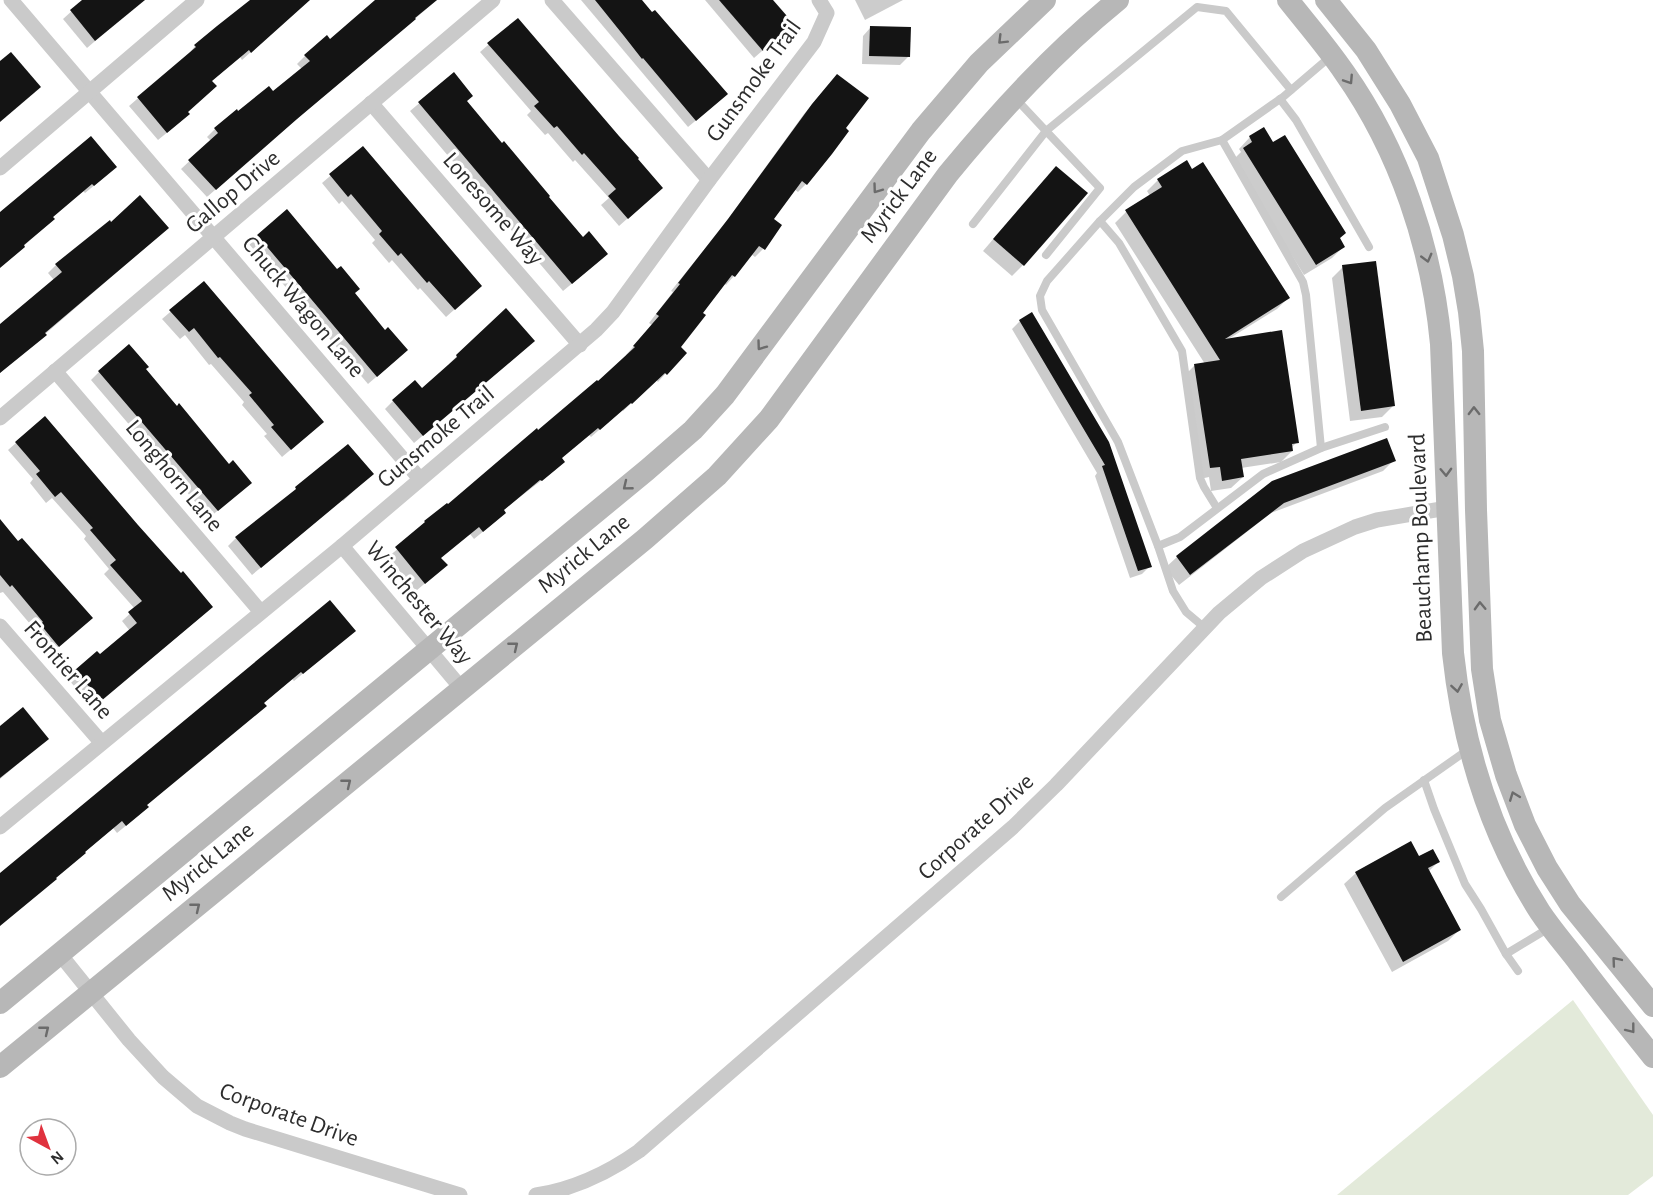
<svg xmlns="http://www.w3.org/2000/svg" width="1653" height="1195" viewBox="0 0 1653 1195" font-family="'Alegreya Sans',sans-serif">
<rect width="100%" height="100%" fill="#fff"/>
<polygon fill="#e3eada" points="1573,1000 1653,1115 1653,1176 1628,1195 1337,1195"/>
<g fill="#0003">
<polygon points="84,0 143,0 87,48 63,19"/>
<polygon points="252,0 307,0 263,41 242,60 240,57 211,81 180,122 158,140 129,106 188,55 195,46"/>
<polygon points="377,0 437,0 257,153 207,197 181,169 211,141 207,137 215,129 238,113 273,93 302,69 297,64 305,56 330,41"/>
<polygon points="581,0 640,0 718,102 688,127"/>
<polygon points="705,0 769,0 784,32 754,58"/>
<polygon points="855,0 903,0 865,20"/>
<polygon points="517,20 653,196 619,226 601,205 609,198 575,160 573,162 548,133 545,135 527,115 531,111 480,52"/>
<polygon points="871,27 908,57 900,65 862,64 863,36"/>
<polygon points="454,74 465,102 598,262 563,291 410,111"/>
<polygon points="829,84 806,184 798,192 794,189 771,220 763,249 755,257 751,254 734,276 726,285 724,283 701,314 679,348 684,353 658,382 656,380 623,411 622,410 591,437 589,435 560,459 555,470 502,511 496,521 474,539 470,534 440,558 437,573 416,591 388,557 598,383 627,356 626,355 652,325 649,323 673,292 671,291 720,230 804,114"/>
<polygon points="1263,129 1343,247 1332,258 1304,275 1233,160 1241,152 1239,149 1250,137"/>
<polygon points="363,148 472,294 446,317 420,288 418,290 392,260 389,263 372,243 375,240 342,201 339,204 322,183"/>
<polygon points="107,175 85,193 83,191 52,218 53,219 45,227 0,267 0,215"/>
<polygon points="1045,179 1023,265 1012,276 983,251"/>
<polygon points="1158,180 1288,298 1277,309 1227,340 1297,442 1291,448 1292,451 1281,462 1241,468 1243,477 1231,488 1211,491 1209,477 1200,479 1183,377 1194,366 1205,364 1115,223 1126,212 1150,196 1147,191"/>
<polygon points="287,211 337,271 398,358 368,384 249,244"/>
<polygon points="111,224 160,235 0,373 0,326 54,280 48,273 56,265"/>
<polygon points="1343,267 1393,406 1382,417 1350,421 1332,278"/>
<polygon points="204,283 314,430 282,457 264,436 267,434 242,405 244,402 211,364 209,365 185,335 180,339 162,319"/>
<polygon points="1020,321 1108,443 1150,566 1142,574 1130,578 1095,476 1097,473 1012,329"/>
<polygon points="525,349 414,443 385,409 393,401 421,390 450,366 449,364 457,356"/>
<polygon points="144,369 229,466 250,483 209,518 91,380 99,372"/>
<polygon points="16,443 203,615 93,708 68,679 76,671 100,656 130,631 122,621 135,609 104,574 109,569 84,539 86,536 52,498 46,503 30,483 33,479 8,450"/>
<polygon points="1394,460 1383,471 1271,513 1179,585 1165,568 1177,557 1272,483"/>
<polygon points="372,474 343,501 342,500 252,575 228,546 236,538"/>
<polygon points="0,521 18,543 91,618 50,654 33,633 36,631 3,592 0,593"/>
<polygon points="354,631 294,681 292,679 262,704 146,806 139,815 117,833 113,828 0,925 0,875"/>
<polygon points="0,728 47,739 0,779"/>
<polygon points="1411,843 1419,858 1438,862 1428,872 1459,930 1448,941 1392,972 1344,884 1356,873"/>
</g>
<g fill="#141414">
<polygon points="82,0 145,0 95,41 70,10"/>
<polygon points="250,0 310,0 251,53 249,50 212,81 217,86 188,112 190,114 167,133 137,97 196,47 194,45 217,26"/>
<polygon points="375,0 437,0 415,18 416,19 297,119 216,190 188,160 218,133 214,128 237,109 238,111 269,86 273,91 310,61 304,55 327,35 330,39"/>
<polygon points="595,0 642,0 652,12 655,10 728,94 696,121 643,58 642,59 624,36"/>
<polygon points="719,0 773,0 794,24 763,51"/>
<polygon points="518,18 619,136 639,158 638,159 663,188 628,219 608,196 616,189 584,153 582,155 557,126 554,128 534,106 539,102 487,43"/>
<polygon points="870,26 911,27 910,57 869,56"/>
<polygon points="11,52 41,87 0,122 0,61"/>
<polygon points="454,72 473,96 467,101 502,143 504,141 550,196 549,197 583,237 589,231 608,254 572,284 418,102"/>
<polygon points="837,74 869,98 846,128 849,131 832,154 807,185 802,181 774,219 782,225 765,250 759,246 735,277 732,275 703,313 706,315 681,347 687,353 667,375 665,373 632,404 631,403 600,430 598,428 562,458 565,462 542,481 540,480 504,510 506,513 483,532 479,527 441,558 448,565 425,584 395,547 425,522 424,521 447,503 448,504 537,428 538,430 597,380 598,381 635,347 633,346 659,316 656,314 680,284 678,283 728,219 812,104"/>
<polygon points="1264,127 1273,142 1285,135 1346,233 1340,238 1345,247 1316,265 1243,148 1252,142 1249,136"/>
<polygon points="91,136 117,167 94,186 92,184 53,217 55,219 24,245 25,247 0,268 0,212"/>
<polygon points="363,146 482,286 455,310 429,281 427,283 401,253 398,256 379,234 382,231 351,194 348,197 329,174"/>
<polygon points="1187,160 1192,169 1203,162 1290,298 1225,339 1282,330 1299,443 1292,444 1293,451 1241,459 1244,477 1222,481 1220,467 1210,468 1194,364 1220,360 1125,210 1162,187 1157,179"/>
<polygon points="1056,166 1088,193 1024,266 993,239"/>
<polygon points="140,195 169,228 45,333 47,335 0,373 0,324 62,272 55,264 110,220 111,222"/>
<polygon points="287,209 337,269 341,266 360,289 355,293 385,330 388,327 408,350 377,377 257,235"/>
<polygon points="1376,261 1395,406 1361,411 1342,265"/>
<polygon points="204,281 324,422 291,450 271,427 274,425 249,395 252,393 220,357 218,358 194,328 189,332 169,310"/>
<polygon points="506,308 535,341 423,436 392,400 415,380 422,388 457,357 456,355"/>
<polygon points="1032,312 1109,442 1152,567 1138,571 1102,466 1105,465 1019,320"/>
<polygon points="129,344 149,367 146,369 177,406 179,403 229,464 233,460 252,483 218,511 98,371"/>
<polygon points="45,416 138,525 181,573 183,571 213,607 101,701 75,670 97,651 100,654 137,623 128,612 142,601 110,565 116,560 90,530 93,528 61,492 55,497 36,474 40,471 15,442"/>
<polygon points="1387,438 1396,461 1284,503 1190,575 1176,556 1272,481"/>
<polygon points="348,444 374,474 261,568 235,537 296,489 295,487"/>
<polygon points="0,519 18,541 22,538 93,618 59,647 40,624 43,622 12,585 10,587 0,575"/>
<polygon points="330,600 356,631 303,674 301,672 264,703 267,706 147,805 149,807 126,826 122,821 85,852 86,853 56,878 57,879 0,926 0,873"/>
<polygon points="23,707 49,739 0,778 0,726"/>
<polygon points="1411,841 1419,856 1433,849 1440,862 1428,868 1461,930 1403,962 1355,872"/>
</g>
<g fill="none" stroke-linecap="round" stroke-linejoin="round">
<g stroke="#cacaca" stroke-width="8">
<polyline points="1016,99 1046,131 1197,7 1226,11 1291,90"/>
<polyline points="1280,99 1296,120 1369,247"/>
<polyline points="1222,140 1303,282 1306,295 1321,448"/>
<polyline points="1100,221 1119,243 1182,351 1200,478 1204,487 1217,508"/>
<polyline points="973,224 1046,131 1100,188 1046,255"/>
<polyline points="1158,546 1180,537 1263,474 1321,448 1385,427"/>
<polyline points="1205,628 1186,612 1173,591 1158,546 1118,442 1042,310 1040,296 1047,281 1100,221 1134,187 1182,151 1222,140 1283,97 1331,56"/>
<polyline points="1424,780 1434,809 1465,884 1481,909 1506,954"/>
<polyline points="1281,897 1385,808 1466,751"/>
<polyline points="1518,971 1506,954 1549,928"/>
</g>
<g stroke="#cacaca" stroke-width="15">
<polyline points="11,0 420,479"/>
<polyline points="552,0 709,180"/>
<polyline points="371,103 580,345"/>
<polyline points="0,168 197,0"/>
<polyline points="55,371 260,611"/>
<polyline points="0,418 493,0"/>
<polyline points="342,546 462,689"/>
<polyline points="0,626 101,742"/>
<polyline points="0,827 342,546 596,330 613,312 709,180 814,42 827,13 819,0"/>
<polyline points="59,953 129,1040 163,1077 197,1106 230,1123 245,1129 460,1195"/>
<path d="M536,1195C574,1189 608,1173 639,1151L1013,827L1056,785L1219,613L1261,578L1303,551L1355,527L1377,520L1447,508"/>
</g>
<g stroke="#b7b7b7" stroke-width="22">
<path d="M1288,0C1307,24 1327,47 1344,72C1400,151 1432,248 1441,344L1453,653C1463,745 1490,834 1540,912C1552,930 1566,946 1579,963C1603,995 1628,1026 1653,1057"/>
<polyline points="1326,0 1366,50 1400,104 1428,158 1453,235 1463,276 1469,312 1473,351 1476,510 1482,669 1490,720 1506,775 1525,825 1547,868 1570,904 1653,1006"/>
<polyline points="0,1003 647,470 693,430 725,395 921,131 979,63 1045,0"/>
<path d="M0,1067L645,539L717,476L769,419L948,174C1000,111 1054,52 1118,0"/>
</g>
</g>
<defs><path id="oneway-chevron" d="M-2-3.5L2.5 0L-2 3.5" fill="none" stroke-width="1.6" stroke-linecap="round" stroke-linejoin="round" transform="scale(1.5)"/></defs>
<g stroke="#6b6b6b">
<use href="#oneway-chevron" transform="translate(1002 40) rotate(135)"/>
<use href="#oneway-chevron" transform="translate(1349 80) rotate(57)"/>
<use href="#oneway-chevron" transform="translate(877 189) rotate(126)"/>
<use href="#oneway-chevron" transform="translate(1427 258) rotate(75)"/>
<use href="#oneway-chevron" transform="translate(761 346) rotate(126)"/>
<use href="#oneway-chevron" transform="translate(1474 411) rotate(-91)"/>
<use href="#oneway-chevron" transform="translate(1446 472) rotate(88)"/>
<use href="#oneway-chevron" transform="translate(627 486) rotate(141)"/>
<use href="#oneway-chevron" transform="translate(1480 606) rotate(-92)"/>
<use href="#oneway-chevron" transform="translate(514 646) rotate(-39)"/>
<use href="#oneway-chevron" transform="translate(1457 688) rotate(81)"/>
<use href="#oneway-chevron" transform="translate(347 783) rotate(-39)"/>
<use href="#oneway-chevron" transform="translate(1514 796) rotate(-111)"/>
<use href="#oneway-chevron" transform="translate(196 907) rotate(-39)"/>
<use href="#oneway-chevron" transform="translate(1616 961) rotate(-130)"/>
<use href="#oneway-chevron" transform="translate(1631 1029) rotate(52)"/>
<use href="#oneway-chevron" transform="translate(45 1030) rotate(-39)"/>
</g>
<g text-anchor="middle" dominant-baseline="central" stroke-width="6" stroke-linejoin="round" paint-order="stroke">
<g font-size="24" fill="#2d2d2d" stroke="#fff">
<text transform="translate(754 81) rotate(-54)">Gunsmoke Trail</text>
<text transform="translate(233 192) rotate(-40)">Gallop Drive</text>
<text transform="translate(899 196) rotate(-53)">Myrick Lane</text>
<text transform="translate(493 209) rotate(49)">Lonesome Way</text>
<text transform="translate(303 307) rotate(50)">Chuck Wagon Lane</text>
<text transform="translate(436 437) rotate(-40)">Gunsmoke Trail</text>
<text transform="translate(174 476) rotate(50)">Longhorn Lane</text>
<text transform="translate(1421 538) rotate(-92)">Beauchamp Boulevard</text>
<text transform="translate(584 554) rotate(-39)">Myrick Lane</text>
<text transform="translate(419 603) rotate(50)">Winchester Way</text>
<text transform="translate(68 670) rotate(49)">Frontier Lane</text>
<text transform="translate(976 827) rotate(-42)">Corporate Drive</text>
<text transform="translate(208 862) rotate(-39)">Myrick Lane</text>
<text transform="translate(289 1115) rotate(20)">Corporate Drive</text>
</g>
</g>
<g transform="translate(48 1147) rotate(139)"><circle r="28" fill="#ffffff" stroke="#ababab" stroke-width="1.5"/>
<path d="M0-4.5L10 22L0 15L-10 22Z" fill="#e0323e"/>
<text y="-9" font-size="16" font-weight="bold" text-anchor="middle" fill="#2d2d2d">N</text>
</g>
</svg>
